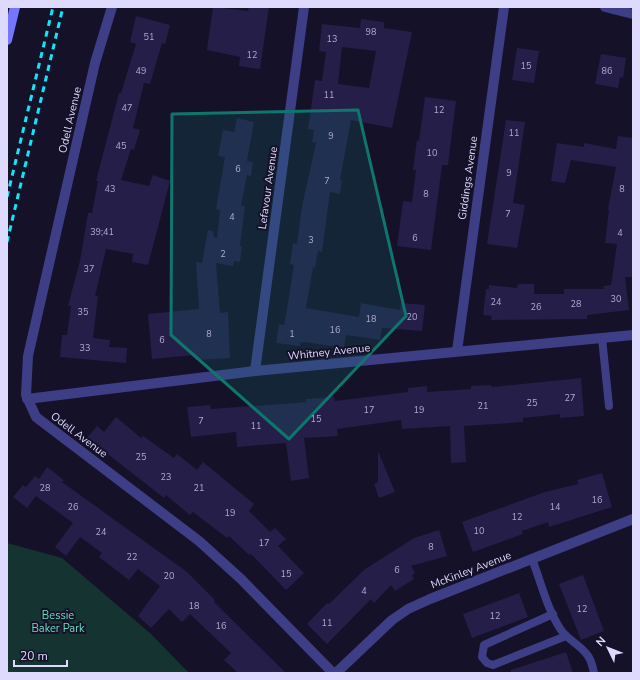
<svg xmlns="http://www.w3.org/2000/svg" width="640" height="680" viewBox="0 0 640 680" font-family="'Nunito Sans',sans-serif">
<rect width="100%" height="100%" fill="#151129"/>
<polygon fill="#143331" points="7,543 62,558 151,634 189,673 7,673"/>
<g fill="#251e49" fill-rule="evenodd">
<polygon points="213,7 248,11 249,7 269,7 260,69 239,66 240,57 207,50"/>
<polygon points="136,16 170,25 165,44 162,43 150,84 144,83 133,128 140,130 134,150 131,149 121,180 149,186 153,175 170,181 148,265 132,262 133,254 106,249 95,296 98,296 93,338 110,340 109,347 127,348 126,363 60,357 62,335 67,335 71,306 68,306 80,261 88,213 92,213 98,181 96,181 119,93 121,93 136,44 130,42"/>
<path d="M361,19L384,22V28L412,32L392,128L351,120L340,180H342L340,194L330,192L322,252L318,251L315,268L313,267L306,308L359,317L361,303L400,310L401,303L425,305L422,331L382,328L380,340L346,335L344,348L305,342L300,343V346L276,343L279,324L284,325L286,315L294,265L290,264L293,243L297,244L302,206L316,143L312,142L314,130L308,129L315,80L322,81L326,52L319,51L322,24L360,28ZM342,47L376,51L369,88L338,84Z"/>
<polygon points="517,48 539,51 534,83 512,80"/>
<polygon points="601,54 626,58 623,78 620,77 618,88 595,84"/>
<polygon points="425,97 456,101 448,165 442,165 431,250 397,246 403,201 412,202 416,170 413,170 417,140 419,141"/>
<polygon points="237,118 254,122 247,161 253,162 251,176 247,175 241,206 245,206 240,246 242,246 240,262 234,261 233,266 216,263 220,313 228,312 230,358 196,360 195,355 152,359 148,314 199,309 196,262 202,263 208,230 213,231 214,237 217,238 220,210 216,209 225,157 218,156 223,130 234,132"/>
<polygon points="506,120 525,122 513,203 525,205 517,248 487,244"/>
<polygon points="618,136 633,138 633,268 632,277 625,277 629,310 587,315 587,319 491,320 492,316 483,315 486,289 489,289 489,285 517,288 518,284 534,284 534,294 564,294 564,289 604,289 603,286 611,285 617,244 605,243 609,210 608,209 616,167 571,160 565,183 551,181 557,143 584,147 584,143 616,149"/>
<polygon points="581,378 584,416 560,418 560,414 523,418 523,422 464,426 466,462 451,463 450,426 402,429 401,420 337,429 338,436 304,438 309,478 291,481 286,443 237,447 236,432 191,437 187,407 210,405 211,409 295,403 306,402 306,399 334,397 335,401 408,392 408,388 427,386 427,392 471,389 471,386 491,385 492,387"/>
<polygon points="116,417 141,438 143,436 174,458 177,454 197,470 203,462 254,504 249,511 270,532 275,528 286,539 278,546 304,573 286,590 251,554 249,555 229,536 227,538 193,512 190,515 166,495 164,498 87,438 97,426 104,432"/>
<polygon points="378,451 395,492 379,498 374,484 378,482"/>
<polygon points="47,467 64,480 62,482 187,572 215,600 214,602 286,673 238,673 224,660 231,653 190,614 182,622 169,609 151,628 138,616 160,586 138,569 129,580 99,557 102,553 80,537 66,556 55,547 73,523 36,496 27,508 13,497 23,485 26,487 35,476 39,479"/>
<polygon points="602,473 612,507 549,527 548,522 522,531 523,534 473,552 462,522 545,492 578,484 577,480"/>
<polygon points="439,530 447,556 411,566 415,573 412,575 414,579 395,591 391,585 374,603 371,599 327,644 307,624 327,603 329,604 364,570 414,538"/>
<polygon points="583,575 604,631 581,640 559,584"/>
<polygon points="519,593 528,617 472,638 463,614"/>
<polygon points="566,652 573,673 511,673 511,670"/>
</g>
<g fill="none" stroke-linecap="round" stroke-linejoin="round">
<g stroke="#3e3e86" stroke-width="8">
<polyline points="602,338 609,406"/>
<path d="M532,559C541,582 547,609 561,630C569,641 581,645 588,656C591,660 593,668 594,673"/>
<polyline points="553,614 484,645 482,657 487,663 493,665 566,636"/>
</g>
<g stroke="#3e3e86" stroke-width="10">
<polyline points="112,7 95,63 28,356 26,395 36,417 199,541 241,579 333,673"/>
<polyline points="605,7 633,14"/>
<polyline points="457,351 504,7"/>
<polyline points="255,371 304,7"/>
<polyline points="27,399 255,371 633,335"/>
<polyline points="336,673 392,620 408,609 430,599 633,519"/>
</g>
<polyline stroke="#7576fa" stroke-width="10" points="7,40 15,7"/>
<g stroke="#0de7f7" stroke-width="3" stroke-dasharray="6 5" stroke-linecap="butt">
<polyline points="7,197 53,7"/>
<polyline points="7,242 63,7"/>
</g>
</g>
<path fill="#0f766e" fill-opacity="0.2" stroke="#0f766e" stroke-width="3" stroke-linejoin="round" d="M358,110L406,316L289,439L171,335L172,114Z"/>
<g text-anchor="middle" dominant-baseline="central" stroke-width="4" stroke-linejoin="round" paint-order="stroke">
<g font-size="9" fill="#afabd1">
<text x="371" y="32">98</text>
<text x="149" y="37">51</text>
<text x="332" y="39">13</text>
<text x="252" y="55">12</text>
<text x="526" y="66">15</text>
<text x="141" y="71">49</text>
<text x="607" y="71">86</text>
<text x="329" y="95">11</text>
<text x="127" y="108">47</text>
<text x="439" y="110">12</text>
<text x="514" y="133">11</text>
<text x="331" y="136">9</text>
<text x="121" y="146">45</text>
<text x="432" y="153">10</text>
<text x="238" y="169">6</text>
<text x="509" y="173">9</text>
<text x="327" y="181">7</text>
<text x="110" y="189">43</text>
<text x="622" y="189">8</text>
<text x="426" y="194">8</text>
<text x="508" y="214">7</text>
<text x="232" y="217">4</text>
<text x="102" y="232">39;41</text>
<text x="620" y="233">4</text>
<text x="415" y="238">6</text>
<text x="311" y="240">3</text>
<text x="223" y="254">2</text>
<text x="89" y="269">37</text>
<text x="616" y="299">30</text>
<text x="496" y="302">24</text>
<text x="576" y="304">28</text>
<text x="536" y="307">26</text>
<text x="83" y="312">35</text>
<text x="412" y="317">20</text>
<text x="371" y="319">18</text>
<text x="335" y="330">16</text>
<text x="209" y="334">8</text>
<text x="292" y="334">1</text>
<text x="162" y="340">6</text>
<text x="85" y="348">33</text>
<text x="570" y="398">27</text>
<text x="532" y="403">25</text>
<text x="483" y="406">21</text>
<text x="369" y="410">17</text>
<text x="419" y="410">19</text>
<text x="316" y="419">15</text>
<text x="201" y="421">7</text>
<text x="256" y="426">11</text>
<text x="141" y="457">25</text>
<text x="166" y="477">23</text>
<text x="45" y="488">28</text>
<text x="199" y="488">21</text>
<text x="597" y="500">16</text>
<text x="73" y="507">26</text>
<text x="555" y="507">14</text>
<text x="230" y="513">19</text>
<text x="517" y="517">12</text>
<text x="479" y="531">10</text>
<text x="101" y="532">24</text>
<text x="264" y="543">17</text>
<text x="431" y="547">8</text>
<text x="132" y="557">22</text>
<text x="397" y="570">6</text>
<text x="286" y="574">15</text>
<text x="169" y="576">20</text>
<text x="364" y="591">4</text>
<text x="194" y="606">18</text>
<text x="582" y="609">12</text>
<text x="495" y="616">12</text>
<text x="327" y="623">11</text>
<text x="221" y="626">16</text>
</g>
<g font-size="11" fill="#dddafe" stroke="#151129">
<text transform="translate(70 120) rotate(-77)">Odell Avenue</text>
<text transform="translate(468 178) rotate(-82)">Giddings Avenue</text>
<text transform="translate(268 188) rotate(-82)">Lefavour Avenue</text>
<text transform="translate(329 352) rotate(-6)">Whitney Avenue</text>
<text transform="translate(79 435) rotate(37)">Odell Avenue</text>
<text transform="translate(471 570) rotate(-21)">McKinley Avenue</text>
</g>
<g font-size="11" fill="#67ddbb" stroke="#151129">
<text x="58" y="615">Bessie<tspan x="58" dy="13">Baker Park</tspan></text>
</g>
</g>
<rect width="640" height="680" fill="none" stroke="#dddafe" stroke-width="16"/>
<g transform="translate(608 648) rotate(313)" stroke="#151129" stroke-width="3" paint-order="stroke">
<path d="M0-3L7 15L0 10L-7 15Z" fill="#dddafe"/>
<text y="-6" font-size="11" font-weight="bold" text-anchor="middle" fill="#dddafe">N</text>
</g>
<path d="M14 660v6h53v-6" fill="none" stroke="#dddafe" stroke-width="2"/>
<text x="20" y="660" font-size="12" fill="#dddafe" stroke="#151129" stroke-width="3" paint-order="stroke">20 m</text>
</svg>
